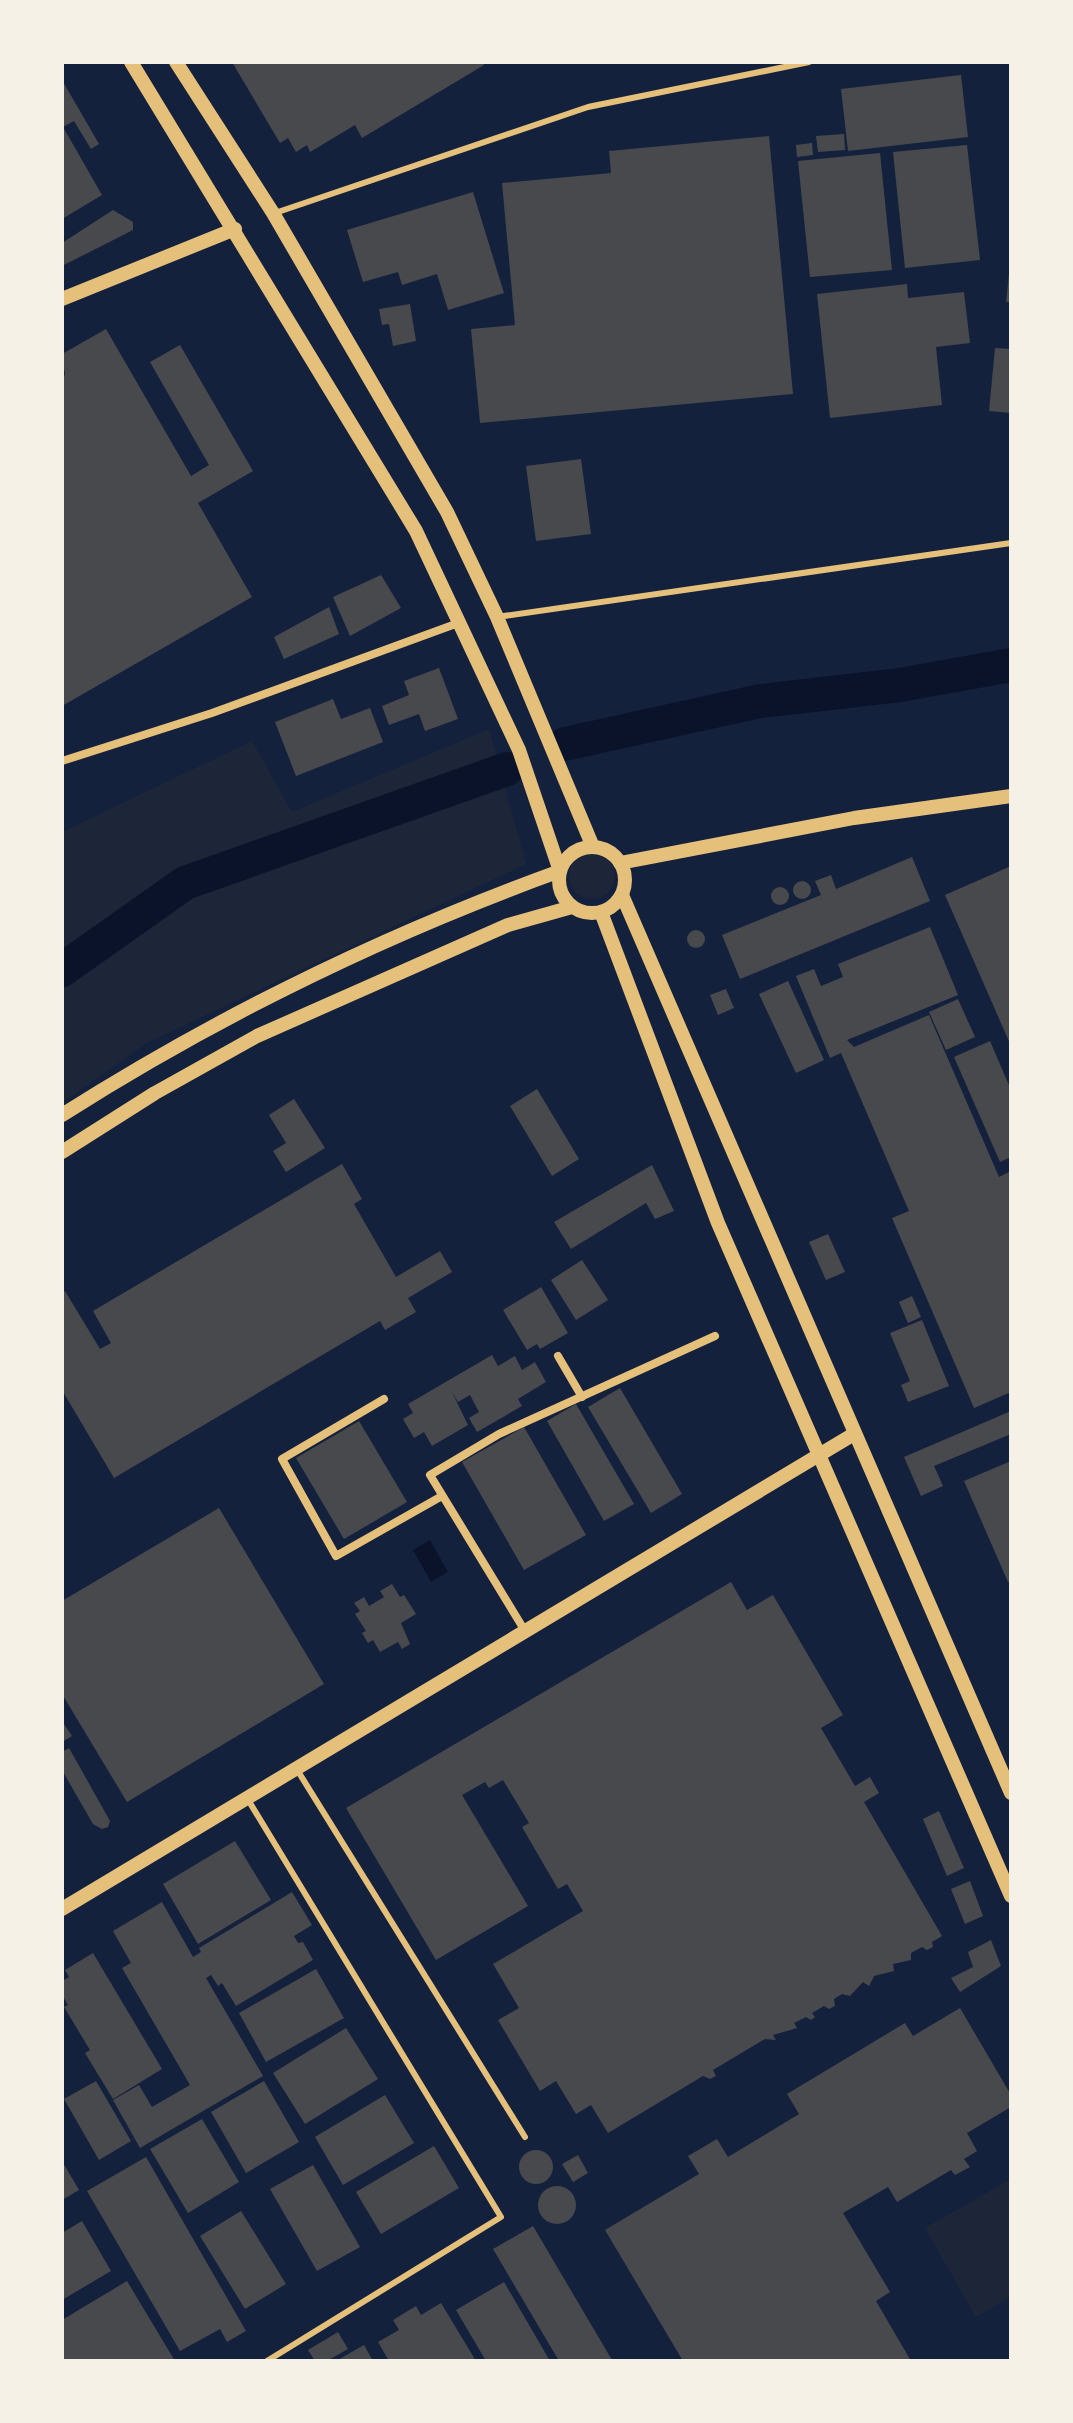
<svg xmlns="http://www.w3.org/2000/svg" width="1073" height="2423" viewBox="0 0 1073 2423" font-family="'Varela Round',sans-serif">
<rect width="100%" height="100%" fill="#14213d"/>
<g fill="#1d2539">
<polygon points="489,729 526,864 147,1043 62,1103 62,832 252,741 292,812"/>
<circle cx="592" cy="876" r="23"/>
<polygon points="1011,2179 1011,2297 976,2317 925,2228"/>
</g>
<polygon fill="#0b132b" points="430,1540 448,1572 431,1582 413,1550"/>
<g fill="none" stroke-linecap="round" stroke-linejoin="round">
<g stroke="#0b132b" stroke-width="34">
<polyline points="565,744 760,701 900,685 1011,665"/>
<polyline points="62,970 185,883 507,769"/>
</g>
</g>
<g fill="#48494c">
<polygon points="232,62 482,62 484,65 362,138 355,125 310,152 307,145 296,152 288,138 280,143"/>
<polygon points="961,75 968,137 848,151 841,89"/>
<polygon points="62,80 99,144 91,149 74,121 63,127 102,195 62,219"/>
<polygon points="844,134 845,150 818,152 816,136"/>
<polygon points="769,136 793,394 480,423 471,329 515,325 502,183 611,173 609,151"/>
<polygon points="812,143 813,155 797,157 796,145"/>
<polygon points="967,145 980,260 905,268 893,152"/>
<polygon points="880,153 892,270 810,277 798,161"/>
<polygon points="473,192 504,293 448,310 437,274 402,285 398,272 363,282 347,230"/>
<polygon points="113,210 133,222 133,230 62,266 62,243"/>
<polygon points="1009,274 1011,274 1011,302 1006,302"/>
<polygon points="907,284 908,298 964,292 970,343 936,347 942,405 830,418 817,294"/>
<polygon points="410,304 416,341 393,346 389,324 382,325 379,309"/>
<polygon points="106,329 191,476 209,465 150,362 180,345 253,471 198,503 252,597 62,706 62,377 65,375 62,354"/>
<polygon points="995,348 1011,349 1011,413 989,411"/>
<polygon points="581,459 591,534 536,541 526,466"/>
<polygon points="381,575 401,608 350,636 333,597"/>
<polygon points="329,607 339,634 284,659 274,637"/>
<polygon points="439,668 458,719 425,731 419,714 389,725 382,706 409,695 404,681"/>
<polygon points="333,699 341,719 370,708 383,742 296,776 275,722"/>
<polygon points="912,857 930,901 740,979 722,935 821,895 815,881 831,875 836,889"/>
<polygon points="1011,866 1011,1046 945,895"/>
<circle cx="802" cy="890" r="9"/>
<circle cx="780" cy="896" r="9"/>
<polygon points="930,927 958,995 847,1040 854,1047 929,1015 999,1177 1011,1171 1011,1392 974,1408 892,1218 909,1211 841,1053 830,1058 796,976 814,969 821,986 843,977 838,964"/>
<circle cx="696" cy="939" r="9"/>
<polygon points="788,981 824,1060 796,1073 759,994"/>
<polygon points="726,989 734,1008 718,1015 710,995"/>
<polygon points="958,999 975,1037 946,1050 929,1012"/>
<polygon points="990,1041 1011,1090 1011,1157 1000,1162 954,1057"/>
<polygon points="537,1089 579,1159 552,1176 510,1106"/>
<polygon points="294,1099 325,1148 286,1172 273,1151 286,1143 269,1115"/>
<polygon points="342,1164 362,1199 354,1204 396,1277 440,1251 452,1272 408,1298 416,1312 385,1330 380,1321 114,1478 62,1390 62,1293 65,1291 100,1349 111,1343 93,1311"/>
<polygon points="652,1165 674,1211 655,1219 646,1203 571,1249 554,1222"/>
<polygon points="828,1234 845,1272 826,1280 809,1242"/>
<polygon points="582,1260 608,1300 576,1320 551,1280"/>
<polygon points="541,1287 568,1333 540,1349 537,1344 527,1350 503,1310"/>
<polygon points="912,1296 921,1317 908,1323 899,1302"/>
<polygon points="922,1320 949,1386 908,1402 901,1385 910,1381 890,1333"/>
<polygon points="492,1355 498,1366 515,1356 522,1370 535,1362 546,1382 518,1399 522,1406 477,1432 469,1418 479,1412 470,1395 458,1402 452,1392 468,1425 432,1446 424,1432 414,1438 403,1419 413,1413 408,1404"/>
<polygon points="620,1388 682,1494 651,1513 588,1407"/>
<polygon points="576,1404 634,1504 604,1521 547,1421"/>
<polygon points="1011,1411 1011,1434 934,1466 943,1486 921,1496 904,1457"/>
<polygon points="359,1421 407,1502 344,1539 296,1458"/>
<polygon points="524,1427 586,1535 524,1570 462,1462"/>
<polygon points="1011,1461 1011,1581 1008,1582 964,1481"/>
<polygon points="219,1508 324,1684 127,1802 62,1694 62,1601"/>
<polygon points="731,1582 747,1610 773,1595 843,1715 821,1728 855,1786 870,1777 879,1793 864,1802 942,1936 932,1942 933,1947 927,1950 922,1947 911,1953 911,1960 893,1964 894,1971 874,1976 869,1986 863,1982 850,1996 842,1994 834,1999 835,2006 829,2009 824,2006 812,2013 815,2017 811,2020 806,2017 794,2023 797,2028 773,2035 776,2040 765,2039 713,2070 716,2076 710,2079 703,2076 608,2133 591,2105 576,2114 556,2081 540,2091 498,2020 519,2008 493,1964 583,1911 567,1884 558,1889 522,1827 529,1823 503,1780 489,1788 485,1782 462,1795 528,1906 436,1960 346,1808"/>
<polygon points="392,1584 400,1597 404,1595 416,1614 401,1623 410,1644 402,1649 398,1642 380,1652 373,1640 368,1643 362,1633 366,1631 355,1614 360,1611 354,1603 364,1597 369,1606 384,1597 380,1591"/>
<polygon points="62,1721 72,1736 62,1742"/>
<polygon points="69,1748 110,1821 108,1827 102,1829 93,1824 62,1770 62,1752"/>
<polygon points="939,1811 964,1868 947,1876 923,1819"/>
<polygon points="235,1841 271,1900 198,1944 163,1884"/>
<polygon points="970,1881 983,1916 965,1924 951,1889"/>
<polygon points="292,1892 312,1925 294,1936 298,1943 303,1942 313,1960 236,2006 222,1983 218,1986 211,1975 206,1978 263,2076 140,2148 113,2100 139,2085 152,2107 190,2085 122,1968 131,1963 113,1931 162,1902 193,1957 201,1952 199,1948"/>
<polygon points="991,1940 1001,1966 960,1992 951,1978 973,1967 968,1952"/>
<polygon points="93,1953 162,2069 113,2099 85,2053 90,2050 64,2007 68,2005 62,1995 62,1981 69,1977 65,1970"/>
<polygon points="316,1969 344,2018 266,2062 239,2013"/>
<polygon points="960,2008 1011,2095 1011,2107 967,2133 977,2151 964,2159 970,2167 955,2175 951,2170 897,2202 888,2187 843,2213 890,2292 876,2301 911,2361 683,2361 605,2230 699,2174 688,2156 717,2139 728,2157 799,2114 787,2094 905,2023 913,2036"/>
<polygon points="346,2028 378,2079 305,2124 273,2073"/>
<polygon points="96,2081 131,2141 99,2160 64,2099"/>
<polygon points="264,2081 299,2142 246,2173 211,2112"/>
<polygon points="385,2095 414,2143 343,2185 315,2137"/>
<polygon points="202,2119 239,2182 188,2213 150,2149"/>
<polygon points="434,2146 459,2188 381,2234 356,2192"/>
<circle cx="536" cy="2167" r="17"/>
<polygon points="578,2155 588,2173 573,2182 562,2164"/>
<polygon points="146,2157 246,2331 227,2342 220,2329 180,2351 87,2191"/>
<polygon points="62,2161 79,2190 62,2200"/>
<polygon points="313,2165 360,2247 317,2271 270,2189"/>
<circle cx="557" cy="2205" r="19"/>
<polygon points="241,2211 286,2284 245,2309 200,2236"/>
<polygon points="82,2221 111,2271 62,2300 62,2233"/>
<polygon points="533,2226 612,2360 609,2361 559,2361 493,2249"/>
<polygon points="127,2281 175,2361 62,2361 62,2320"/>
<polygon points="504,2282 550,2361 486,2361 456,2310"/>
<polygon points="441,2303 476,2361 389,2361 378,2342 399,2330 393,2320 416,2306 421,2315"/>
<polygon points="338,2332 348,2349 327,2361 315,2361 308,2350"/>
<polygon points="364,2345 373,2361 336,2361"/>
</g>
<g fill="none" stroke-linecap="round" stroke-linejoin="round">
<g stroke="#e5c07b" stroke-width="6">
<polyline points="275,213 588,107 809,62"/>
<polyline points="497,617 1011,543"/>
<polyline points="296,1768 525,2137"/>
<polyline points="247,1798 501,2217 267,2361"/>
</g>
<g stroke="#e5c07b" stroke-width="8">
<polyline points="62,761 212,713 461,622"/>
<polyline points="558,1356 582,1397"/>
<polyline points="384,1399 282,1459 336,1556 442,1496"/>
<polyline points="525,1631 430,1475 499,1434 715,1336"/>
</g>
<g stroke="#e5c07b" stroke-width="14">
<polyline points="176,62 273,213 447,512 497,617 593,847"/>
<polyline points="62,299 235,229"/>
<circle cx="592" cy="880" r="33"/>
<polyline points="620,863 854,818 1011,796"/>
<polyline points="622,895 1011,1793"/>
<polyline points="601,912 718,1223 1011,1896"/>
<path d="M62,1115C218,1016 386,934 560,871L519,750L416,531L131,62"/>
<polyline points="62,1152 155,1093 257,1036 508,925 572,907"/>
<polyline points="62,1909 854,1434"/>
</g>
</g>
<rect width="1073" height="2423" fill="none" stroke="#f6f1e7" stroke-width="128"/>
</svg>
